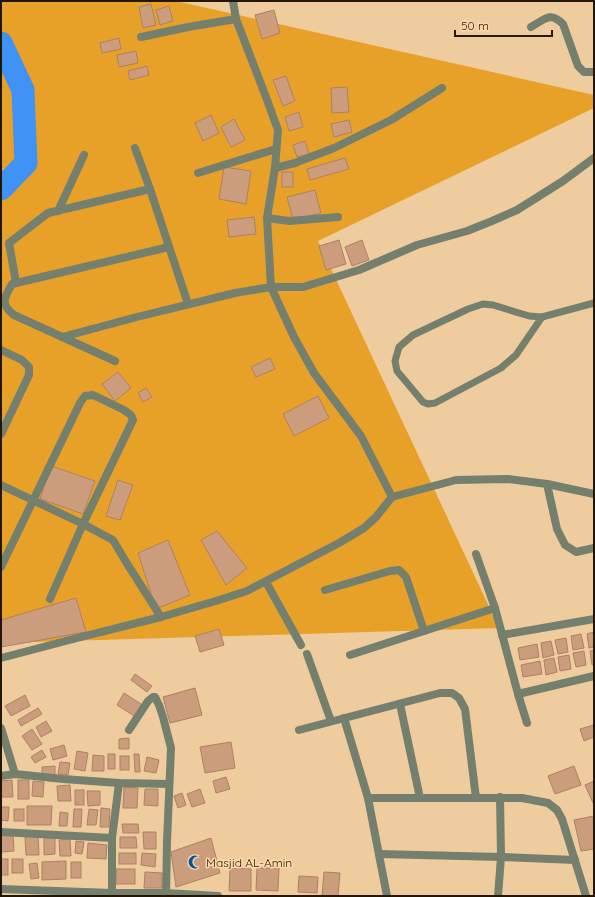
<svg xmlns="http://www.w3.org/2000/svg" width="595" height="897" viewBox="0 0 595 897" font-family="Quicksand,sans-serif">
<rect width="100%" height="100%" fill="#eecc9e"/>
<polygon fill="#e7a129" points="1,1 176,1 594,95 594,108 318,241 499,628 1,643"/>
<g fill="none" stroke-linecap="round" stroke-linejoin="round">
<polyline stroke="#4092f4" stroke-width="23" points="1,43 23,90 26,163 1,189"/>
</g>
<g fill="#cc9d7d" stroke="#ae8061">
<polygon points="151,4 156,25 143,28 139,7"/>
<polygon points="169,6 173,21 160,25 156,10"/>
<polygon points="274,10 280,33 262,39 255,15"/>
<polygon points="119,38 121,49 102,53 100,43"/>
<polygon points="136,51 138,63 119,67 117,55"/>
<polygon points="147,66 149,75 130,80 128,71"/>
<polygon points="286,76 295,101 283,106 273,80"/>
<polygon points="347,87 349,112 332,113 331,88"/>
<polygon points="299,112 303,127 289,131 285,117"/>
<polygon points="211,115 219,133 203,141 195,123"/>
<polygon points="234,119 245,140 231,147 221,127"/>
<polygon points="349,120 352,132 334,137 331,124"/>
<polygon points="305,141 309,154 297,157 293,145"/>
<polygon points="345,158 349,169 310,180 307,169"/>
<polygon points="224,167 251,171 246,204 219,199"/>
<rect x="282" y="172" width="11" height="15"/>
<polygon points="315,190 321,213 293,220 287,197"/>
<polygon points="254,217 256,234 229,237 227,220"/>
<polygon points="339,240 346,264 326,270 319,246"/>
<polygon points="362,240 369,260 352,266 345,247"/>
<polygon points="270,358 275,369 256,377 251,367"/>
<polygon points="118,372 131,388 115,401 102,384"/>
<polygon points="146,388 152,397 143,402 138,393"/>
<polygon points="318,396 329,418 294,436 283,414"/>
<polygon points="51,466 95,481 83,514 40,499"/>
<polygon points="118,480 133,485 120,520 106,516"/>
<polygon points="217,531 247,568 226,585 201,540"/>
<polygon points="168,540 190,595 156,609 138,553"/>
<polygon points="76,598 86,632 1,647 1,620"/>
<polygon points="219,629 224,645 200,652 195,636"/>
<polygon points="594,632 594,647 589,648 587,634"/>
<polygon points="581,634 584,648 573,650 571,636"/>
<polygon points="566,638 568,652 558,654 555,640"/>
<polygon points="551,641 554,655 543,658 541,643"/>
<polygon points="537,644 539,657 520,660 518,648"/>
<polygon points="594,650 594,664 592,665 590,651"/>
<polygon points="584,651 586,665 576,667 573,653"/>
<polygon points="569,655 571,669 560,671 558,657"/>
<polygon points="554,658 557,672 546,675 544,660"/>
<polygon points="540,661 542,674 523,677 521,665"/>
<polygon points="135,674 152,686 147,692 131,680"/>
<polygon points="195,688 202,715 170,723 163,697"/>
<polygon points="124,693 144,706 136,717 117,705"/>
<polygon points="25,695 30,706 11,716 5,706"/>
<polygon points="38,708 42,714 21,726 18,720"/>
<polygon points="46,721 52,731 41,737 36,727"/>
<polygon points="594,725 594,737 584,741 580,729"/>
<polygon points="32,729 42,744 32,750 22,736"/>
<polygon points="129,738 129,749 119,749 119,739"/>
<polygon points="231,742 235,768 205,773 200,747"/>
<polygon points="64,745 67,756 53,760 50,749"/>
<polygon points="42,750 46,757 35,763 31,757"/>
<polygon points="77,751 88,753 85,771 74,769"/>
<rect x="108" y="754" width="7" height="15"/>
<polygon points="134,754 139,754 140,772 135,772"/>
<polygon points="93,755 104,756 104,771 92,771"/>
<rect x="120" y="756" width="9" height="14"/>
<polygon points="147,757 159,760 156,773 144,771"/>
<polygon points="60,762 70,763 68,775 58,774"/>
<polygon points="55,766 55,776 42,777 42,767"/>
<polygon points="574,766 581,785 555,794 548,776"/>
<polygon points="226,777 230,789 216,793 213,781"/>
<polygon points="12,780 13,797 1,797 1,781"/>
<rect x="18" y="780" width="11" height="19"/>
<polygon points="33,781 44,782 43,797 32,796"/>
<polygon points="594,781 594,803 593,803 585,785"/>
<polygon points="70,785 71,801 58,801 57,786"/>
<polygon points="124,787 138,788 137,808 123,808"/>
<polygon points="145,789 158,789 158,806 144,805"/>
<polygon points="200,789 205,803 192,807 187,794"/>
<rect x="75" y="790" width="9" height="15"/>
<polygon points="87,791 100,791 100,805 88,806"/>
<polygon points="182,793 186,805 178,808 174,796"/>
<polygon points="27,806 52,806 51,825 27,825"/>
<polygon points="1,807 9,807 8,821 1,820"/>
<polygon points="101,808 110,809 109,827 100,827"/>
<rect x="14" y="809" width="10" height="12"/>
<polygon points="74,809 82,809 81,827 73,827"/>
<polygon points="89,809 98,810 96,825 87,825"/>
<polygon points="60,812 68,813 67,826 59,826"/>
<polygon points="594,816 594,849 581,851 574,820"/>
<polygon points="122,824 138,824 139,833 123,833"/>
<polygon points="143,832 156,832 156,849 144,849"/>
<polygon points="13,833 14,851 1,852 1,834"/>
<polygon points="38,836 39,855 26,855 25,837"/>
<polygon points="44,837 55,837 55,854 44,855"/>
<polygon points="120,837 136,837 137,848 120,848"/>
<polygon points="211,838 220,873 176,887 171,852"/>
<polygon points="70,839 71,856 60,856 59,840"/>
<polygon points="76,841 84,842 82,854 75,853"/>
<polygon points="88,843 107,845 106,859 87,858"/>
<rect x="119" y="853" width="17" height="11"/>
<polygon points="142,853 156,854 155,867 141,865"/>
<rect x="1" y="859" width="7" height="16"/>
<rect x="12" y="859" width="11" height="14"/>
<polygon points="66,861 66,879 42,880 42,862"/>
<rect x="71" y="862" width="10" height="16"/>
<polygon points="37,863 39,878 31,879 29,864"/>
<polygon points="230,868 251,869 251,891 229,891"/>
<polygon points="257,868 279,868 278,891 256,890"/>
<rect x="116" y="869" width="19" height="15"/>
<polygon points="145,872 162,873 162,888 144,888"/>
<polygon points="324,872 340,873 338,896 322,896"/>
<polygon points="299,876 318,877 317,893 298,892"/>
</g>
<g fill="none" stroke-linecap="round" stroke-linejoin="round">
<polyline stroke="#74806d" stroke-width="7" points="542,317 516,355 501,368 435,403 428,404 423,402 397,371 395,361 399,347 413,335 468,309 483,304 493,305 529,316 542,317 594,303"/>
<g stroke="#74806d" stroke-width="8">
<polyline points="233,1 236,19 266,97 278,130 275,168 267,218 271,287 294,337 314,373 361,436 392,497"/>
<path d="M531,27C545,19 550,11 563,24L578,66L584,72H594"/>
<polyline points="141,37 188,27 236,19"/>
<polyline points="135,148 150,189 188,304"/>
<polyline points="275,168 295,163 334,148 391,120 442,88"/>
<polyline points="198,173 276,149"/>
<polyline points="58,211 84,155"/>
<polyline points="267,218 289,221 338,217"/>
<polyline points="16,283 9,243 48,213 150,189"/>
<polyline points="62,337 137,317 235,293 271,287 303,287 359,270 417,245 467,231 492,221 517,210 563,181 594,158"/>
<polyline points="1,350 22,360 29,367 29,375 1,434"/>
<path d="M115,361L14,315C0,304 4,298 12,284L169,247"/>
<polyline points="547,484 557,529 565,545 576,552 594,548"/>
<polyline points="1,485 83,524 113,540 126,562 161,617"/>
<polyline points="476,554 495,608 518,694 527,723"/>
<polyline points="1,567 80,403 85,396 93,395 124,410 131,415 133,420 83,524 50,599"/>
<polyline points="266,582 301,645"/>
<polyline points="325,590 390,571 399,570 406,577 424,631"/>
<polyline points="502,635 594,619"/>
<polyline points="307,654 331,721"/>
<polyline points="350,655 495,608"/>
<polyline points="1,658 81,637 161,617 219,600 247,591 339,543 364,528 376,517 392,497 456,480 508,479 547,484 594,494"/>
<polyline points="518,694 594,676"/>
<polyline points="400,704 420,798"/>
<polyline points="344,718 368,798 387,896"/>
<polyline points="1,728 15,774"/>
<polyline points="129,730 148,701 153,697 155,697 159,705 163,717 171,748 167,842 166,896"/>
<polyline points="299,730 440,693 452,693 459,698 465,709 476,798"/>
<polyline points="1,776 15,774 63,779 119,783 169,784"/>
<polyline points="368,798 522,798 548,803 557,810 562,819 586,896"/>
<polyline points="1,832 112,838"/>
<polyline points="379,854 501,857 500,797"/>
<polyline points="1,889 112,893 166,893 218,896"/>
<polyline points="112,896 112,838 119,783"/>
<polyline points="498,896 501,857 575,860"/>
</g>
</g>
<defs>
<g id="mosque-bare" transform="scale(1.08)"><path d="M3.5-4.9A6 6 0 1 0 3.5 4.9A5 5 0 1 1 3.5-4.9Z" fill="#0754a3" stroke="#fcd9ab" stroke-width="2.5" paint-order="stroke"/></g>
</defs>
<g fill-rule="evenodd">
<use href="#mosque-bare" x="195" y="862"/>
</g>
<g text-anchor="middle" dominant-baseline="central" stroke-width="3" stroke-linejoin="round" paint-order="stroke">
<g font-size="12" fill="#221605" stroke="#fcd9ab" text-anchor="start">
<text x="206" y="862">Masjid AL-Amin</text>
</g>
</g>
<rect width="595" height="897" fill="none" stroke="#221605" stroke-width="4"/>
<path d="M455 30v6h97v-6" fill="none" stroke="#221605" stroke-width="2"/>
<text x="461" y="30" font-size="12" fill="#221605" stroke="#fcd9ab" stroke-width="3" paint-order="stroke">50 m</text>
</svg>
